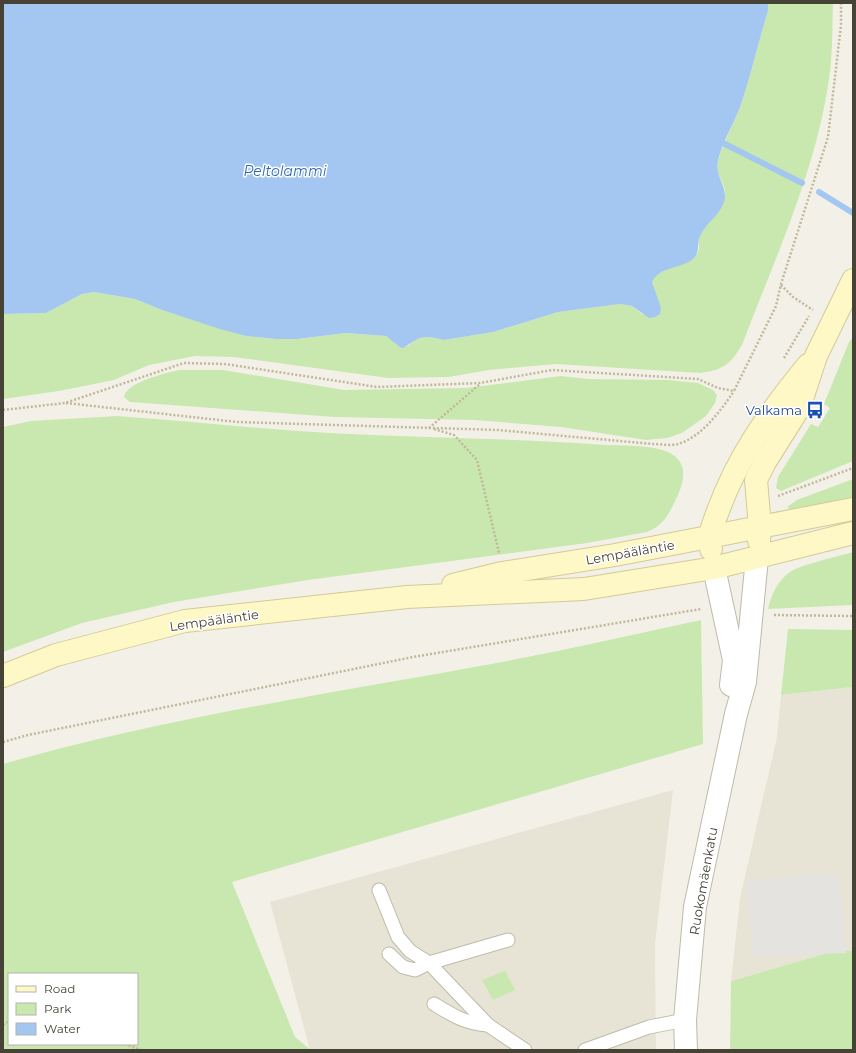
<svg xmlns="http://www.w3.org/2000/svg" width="856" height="1053" viewBox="0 0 856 1053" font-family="Montserrat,sans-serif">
<rect width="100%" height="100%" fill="#f3f1e7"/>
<g fill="#e7e4d5">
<polygon points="853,687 853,951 838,950 731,981 740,898 777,737 781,695"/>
<polygon points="673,790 655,944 656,1050 310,1050 270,902"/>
</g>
<g fill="#c8e8b0" fill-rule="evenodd">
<path d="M768,3H833C832,28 833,54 829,79C816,171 775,258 742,345C730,365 723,370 700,373L556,364L489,370L449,377L388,378L233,357L195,356L149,365L114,380L59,391L3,399V314L46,313L82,294L94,292L135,299L162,310L246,336L276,339H297L346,333L386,336L408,346L418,338L430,337L444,340L493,332L558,312L620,304L632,306L642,314L661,308C658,301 652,291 652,283C653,267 691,267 698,252C700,247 698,240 700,234C707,219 725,211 725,193C725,182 714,173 718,161C723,142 733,126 740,107C751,76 758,43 768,11Z"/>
<polygon points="853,337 853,461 781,491 776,488 778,477 811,424 818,427 830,408 824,404 849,342"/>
<path d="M179,370H223L344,390L466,388L561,376L588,379L668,380L698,383L713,390L717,395L715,403L706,416L682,433L667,438L646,440L561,427L475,420L334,417L130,402L124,397C126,382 166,373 179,370Z"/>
<path d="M117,416C188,421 259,429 329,433C421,438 513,438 605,445C624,446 657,444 673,455C689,465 683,486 676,499C669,514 664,525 647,532L587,543L308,580L174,602L82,623L3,652V427L31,421Z"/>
<polygon points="853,479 853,499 792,511 787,507 797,500"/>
<path d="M853,552V605L768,609C771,595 778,580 790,572C799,565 840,556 853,552Z"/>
<path d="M701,620L703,744L232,882L295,1037L311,1050H3V764C163,718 327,694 491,664C561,651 631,635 701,620ZM9,974H137V1044H9Z"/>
<polygon points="788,629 853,630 853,687 781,695"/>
<polygon points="838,950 853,951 853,1050 730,1050 731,981"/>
<polygon points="505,971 515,990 493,1000 482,980"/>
</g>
<polygon fill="#e4e3df" points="839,873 846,953 753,957 746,881"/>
<path fill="#a3c7f0" d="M3,3H768V11C758,43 751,76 740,107C733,126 722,142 718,161C714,175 729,189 724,202C720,215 707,222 701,234C696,242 701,252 693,259C681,269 660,266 652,282L661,308L660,314L655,317L649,318L632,306L620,304L558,312L493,332L444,340L430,337L419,338L403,348L400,347L386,336L346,333L297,339H276L246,336L220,329L162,310L135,299L94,292L82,294L46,313L3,314Z"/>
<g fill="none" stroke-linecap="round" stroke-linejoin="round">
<g stroke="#a3c7f0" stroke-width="6">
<polyline points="723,143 802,183"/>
<polyline points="819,192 853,213"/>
</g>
<g stroke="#bfbaa9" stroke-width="15">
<g id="service">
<polyline points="379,890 398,937 410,951 429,963 488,1025 525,1050"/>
<polyline points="389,954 403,967 415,970 429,963 508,940"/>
<path d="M434,1004C452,1015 466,1024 488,1025"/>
<polyline points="585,1050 649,1027 685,1020"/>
</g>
</g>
<g stroke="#bfbaa9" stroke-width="24">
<g id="tertiary">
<polyline points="714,568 734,660 731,685"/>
<polyline points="686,1050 685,1020 695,907 736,714 745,682 757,558"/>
</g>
</g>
<g stroke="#d3ca97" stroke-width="24">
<g id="secondary">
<polyline points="759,541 760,527 756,480 765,462 799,408 816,356 853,280"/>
<path d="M711,549C708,534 713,525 718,511C738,456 771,410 808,365"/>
<polyline points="453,585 502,573 615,555 853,509"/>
<polyline points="3,676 56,655 185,621 407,597 584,589 714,568 853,533"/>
</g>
</g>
<g stroke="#c1b89b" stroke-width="2.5" stroke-dasharray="2 2" stroke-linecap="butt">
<polyline points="781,285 793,297 813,310"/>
<polyline points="784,358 809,316"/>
<path d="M66,403L237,422L498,430L653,444C660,444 671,446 678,444C702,437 721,410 734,391"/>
<polyline points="3,410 65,403 184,363 225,364 377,387 480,383 552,370 698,379 718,388 734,391 776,306 781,284 828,137 841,25 841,3"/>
<polyline points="429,428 480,384"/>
<polyline points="434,429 454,435 477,460 499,553"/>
<polyline points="778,496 853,468"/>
<polyline points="774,615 853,616"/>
<polyline points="3,742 28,735 413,657 701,609"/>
<polyline points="3,1025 9,1021"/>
<polyline points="125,1044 141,1050"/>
</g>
<use href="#service" stroke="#fff" stroke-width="13"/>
<use href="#tertiary" stroke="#fff" stroke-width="22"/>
<use href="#secondary" stroke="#fef8c6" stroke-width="22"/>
</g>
<defs>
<g id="bus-bare" transform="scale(1.38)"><path d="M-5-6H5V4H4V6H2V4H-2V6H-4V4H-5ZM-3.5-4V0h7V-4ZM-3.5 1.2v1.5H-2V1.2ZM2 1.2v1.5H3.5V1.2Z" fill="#1a4fb4" stroke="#fff" stroke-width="2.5" paint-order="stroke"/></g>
</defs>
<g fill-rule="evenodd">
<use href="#bus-bare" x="815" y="410"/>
</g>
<g text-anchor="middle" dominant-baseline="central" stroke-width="3" stroke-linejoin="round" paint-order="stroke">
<g font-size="13" fill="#164399" stroke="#fff" text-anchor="end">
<text x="802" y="410">Valkama</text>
</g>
<g font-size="13" fill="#464236" stroke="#fff">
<text transform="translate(630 552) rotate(-10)">Lempääläntie</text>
<text transform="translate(214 620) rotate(-8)">Lempääläntie</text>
<text transform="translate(703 881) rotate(-80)">Ruokomäenkatu</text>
</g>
<g font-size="14" font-style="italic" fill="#2f6bb2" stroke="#fff">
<text x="285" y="171">Peltolammi</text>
</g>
</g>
<rect width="856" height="1053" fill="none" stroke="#464236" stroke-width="8"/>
<rect x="8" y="973" width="130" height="72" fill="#ffffff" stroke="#b5b3af"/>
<rect x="16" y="986" width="20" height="6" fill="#fef8c6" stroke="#b5b3af"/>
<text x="44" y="993" font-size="12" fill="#464236">Road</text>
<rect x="16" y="1003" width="20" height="12" fill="#c8e8b0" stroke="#b5b3af"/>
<text x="44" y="1013" font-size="12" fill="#464236">Park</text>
<rect x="16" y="1023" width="20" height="12" fill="#a3c7f0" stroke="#b5b3af"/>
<text x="44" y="1033" font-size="12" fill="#464236">Water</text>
</svg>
